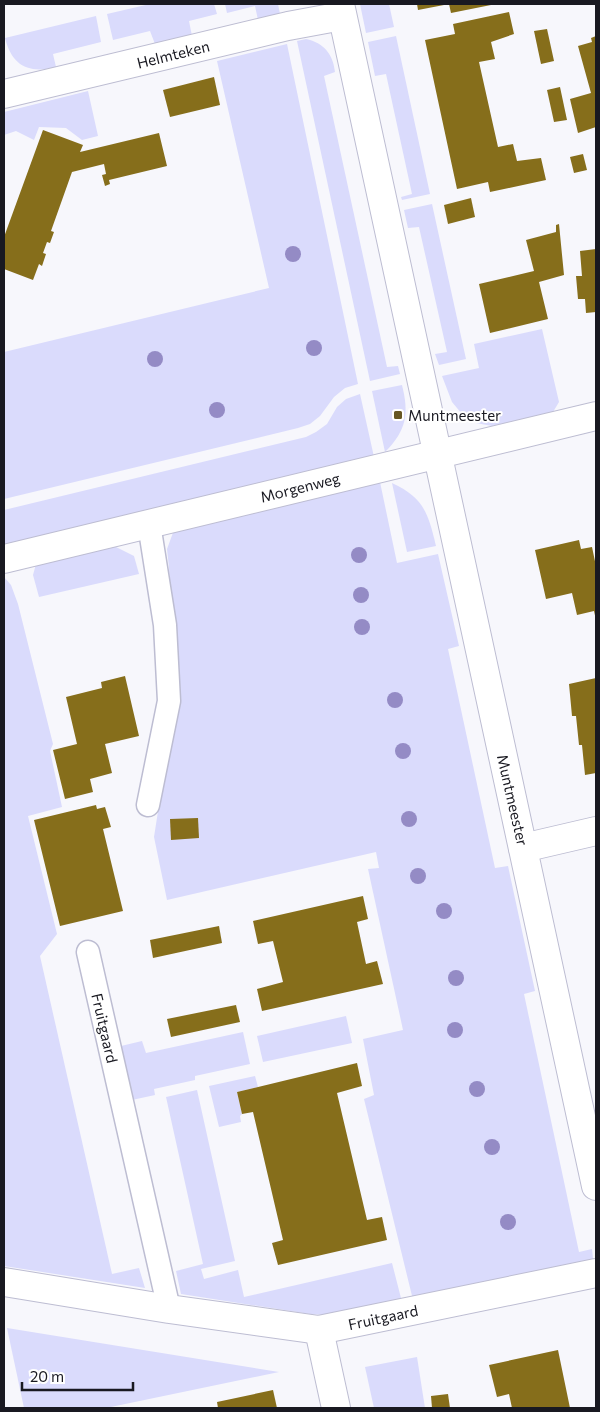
<svg xmlns="http://www.w3.org/2000/svg" width="600" height="1412" viewBox="0 0 600 1412" font-family="Commissioner,sans-serif">
<rect width="100%" height="100%" fill="#f7f7fc"/>
<g fill="#dadbfc">
<polygon points="150,4 214,4 217,14 189,21 192,36 155,44 150,31 113,40 107,14"/>
<polygon points="225,4 278,4 280,14 258,20 255,6 227,13"/>
<polygon points="360,4 389,4 394,27 366,33"/>
<path d="M96,16L101,42L53,54L56,67C29,74 12,66 5,38Z"/>
<polygon points="396,36 430,194 402,200 401,197 412,194 386,74 375,76 368,42"/>
<path d="M306,39C324,43 333,54 335,72L324,76L387,367L398,366L400,374L370,381L297,41Z"/>
<polygon points="287,44 358,384 345,388 334,397 320,416 310,424 298,428 4,499 4,352 269,288 217,61"/>
<polygon points="88,91 98,136 82,140 66,128 39,127 34,140 16,131 4,135 4,112"/>
<polygon points="432,204 466,359 439,365 435,354 447,352 419,227 408,228 404,210"/>
<polygon points="542,329 559,402 553,412 492,426 476,423 462,414 452,402 442,376 479,368 474,344"/>
<path d="M402,385C409,413 407,430 385,452L372,391Z"/>
<polygon points="360,394 374,457 4,545 4,510 306,437 316,432 327,424 337,407 346,399"/>
<polygon points="380,482 397,563 438,554 459,646 448,649 495,868 508,866 535,991 524,994 579,1252 592,1249 593,1259 413,1300 364,1099 374,1095 363,1039 403,1030 368,869 379,868 376,852 167,900 154,837 176,696 169,568 167,549 174,530"/>
<path d="M392,483C424,498 428,513 436,546L407,552Z"/>
<polygon points="114,546 134,556 139,574 39,597 33,575 36,564"/>
<polygon points="4,577 11,585 18,604 53,744 50,751 62,807 28,816 57,934 40,956 112,1274 139,1268 145,1288 4,1266"/>
<polygon points="346,1016 352,1043 263,1062 257,1036"/>
<polygon points="243,1032 250,1064 195,1076 195,1080 154,1089 155,1095 132,1100 121,1046 142,1041 146,1053"/>
<polygon points="255,1076 258,1087 237,1092 242,1114 240,1116 241,1122 219,1127 209,1086"/>
<polygon points="197,1090 235,1261 201,1269 204,1279 238,1270 244,1297 392,1263 402,1302 328,1315 310,1314 181,1294 176,1271 203,1264 166,1097"/>
<polygon points="7,1328 279,1372 106,1408 24,1408"/>
<polygon points="417,1357 425,1408 374,1408 365,1367"/>
</g>
<g fill="#866e1b">
<polygon points="417,4 444,4 444,5 418,10"/>
<polygon points="449,4 491,4 491,5 451,13"/>
<polygon points="509,12 514,34 491,42 495,59 479,62 498,147 513,144 517,161 541,158 546,180 490,192 488,182 457,189 425,40 455,34 453,24"/>
<polygon points="547,29 554,61 541,64 534,31"/>
<polygon points="596,36 596,98 595,98 596,127 578,133 570,99 591,93 578,46 592,42 591,38"/>
<polygon points="214,77 220,105 170,117 163,90"/>
<polygon points="560,87 567,120 554,122 547,90"/>
<polygon points="43,130 83,145 80,152 159,133 167,166 109,180 110,184 105,186 102,175 106,174 104,164 72,172 51,231 54,232 50,243 47,242 43,253 46,254 42,266 39,264 33,280 4,269 4,237"/>
<polygon points="583,154 587,170 574,173 570,157"/>
<polygon points="471,198 475,217 448,224 444,205"/>
<polygon points="559,224 564,275 539,282 548,319 490,333 479,284 534,271 526,240 556,232 556,225"/>
<polygon points="596,249 596,312 586,313 585,299 578,299 576,276 582,276 580,251"/>
<polygon points="579,540 581,549 592,547 596,566 596,620 594,611 577,615 572,593 546,599 535,550"/>
<polygon points="125,676 139,736 105,744 112,773 90,779 93,792 65,799 53,750 77,744 66,697 102,688 101,682"/>
<polygon points="596,678 596,773 585,775 582,745 579,745 576,716 572,716 569,684"/>
<polygon points="96,805 97,809 105,807 111,827 103,829 123,911 60,926 34,820"/>
<polygon points="198,818 199,838 171,840 170,819"/>
<polygon points="363,896 368,919 357,922 366,964 377,961 383,984 262,1011 257,989 283,982 273,941 258,944 253,921"/>
<polygon points="219,926 222,943 153,958 150,940"/>
<polygon points="236,1005 240,1022 171,1037 167,1019"/>
<polygon points="357,1063 362,1086 337,1093 367,1220 382,1217 387,1240 278,1265 272,1243 283,1240 253,1112 242,1114 237,1092"/>
<polygon points="558,1350 570,1408 512,1408 509,1394 497,1397 489,1365"/>
<polygon points="273,1390 277,1408 218,1408 217,1402"/>
<polygon points="448,1394 450,1408 432,1408 431,1396"/>
</g>
<g fill="none" stroke-linecap="round" stroke-linejoin="round">
<g stroke="#bdbdd2" stroke-width="25">
<g id="service">
<polyline points="148,805 169,701 165,625 149,524"/>
<polyline points="88,952 169,1309"/>
</g>
</g>
<g stroke="#bdbdd2" stroke-width="30">
<g id="minor">
<polyline points="340,4 596,1186"/>
<polyline points="4,94 288,26 342,16"/>
<polyline points="4,559 596,416"/>
<polyline points="523,848 596,831"/>
<polyline points="4,1282 169,1309 319,1330 596,1273"/>
<polyline points="319,1330 336,1408"/>
</g>
</g>
<use href="#service" stroke="#fff" stroke-width="22"/>
<use href="#minor" stroke="#fff" stroke-width="28"/>
</g>
<g fill="#948bc5">
<circle cx="293" cy="254" r="8"/>
<circle cx="314" cy="348" r="8"/>
<circle cx="155" cy="359" r="8"/>
<circle cx="217" cy="410" r="8"/>
<circle cx="359" cy="555" r="8"/>
<circle cx="361" cy="595" r="8"/>
<circle cx="362" cy="627" r="8"/>
<circle cx="395" cy="700" r="8"/>
<circle cx="403" cy="751" r="8"/>
<circle cx="409" cy="819" r="8"/>
<circle cx="418" cy="876" r="8"/>
<circle cx="444" cy="911" r="8"/>
<circle cx="456" cy="978" r="8"/>
<circle cx="455" cy="1030" r="8"/>
<circle cx="477" cy="1089" r="8"/>
<circle cx="492" cy="1147" r="8"/>
<circle cx="508" cy="1222" r="8"/>
</g>
<rect fill="#665624" stroke="#fff" stroke-width="2" x="393" y="410" width="10" height="10" rx="2.5"/>
<g text-anchor="middle" dominant-baseline="central" stroke-width="4" stroke-linejoin="round" paint-order="stroke">
<g font-size="15" fill="#191921" stroke="#fff">
<text transform="translate(173 54) rotate(-14)">Helmteken</text>
<text transform="translate(300 487) rotate(-14)">Morgenweg</text>
<text transform="translate(513 800) rotate(77)">Muntmeester</text>
<text transform="translate(105 1028) rotate(77)">Fruitgaard</text>
<text transform="translate(383 1317) rotate(-12)">Fruitgaard</text>
</g>
<g font-size="15" fill="#191921" stroke="#fff" text-anchor="start">
<text x="408" y="415">Muntmeester</text>
</g>
</g>
<rect width="600" height="1412" fill="none" stroke="#191921" stroke-width="10"/>
<path d="M22 1382v8h111v-8" fill="none" stroke="#191921" stroke-width="2.5"/>
<text x="30" y="1382" font-size="15" fill="#191921" stroke="#ffffff" stroke-width="4" paint-order="stroke">20 m</text>
</svg>
